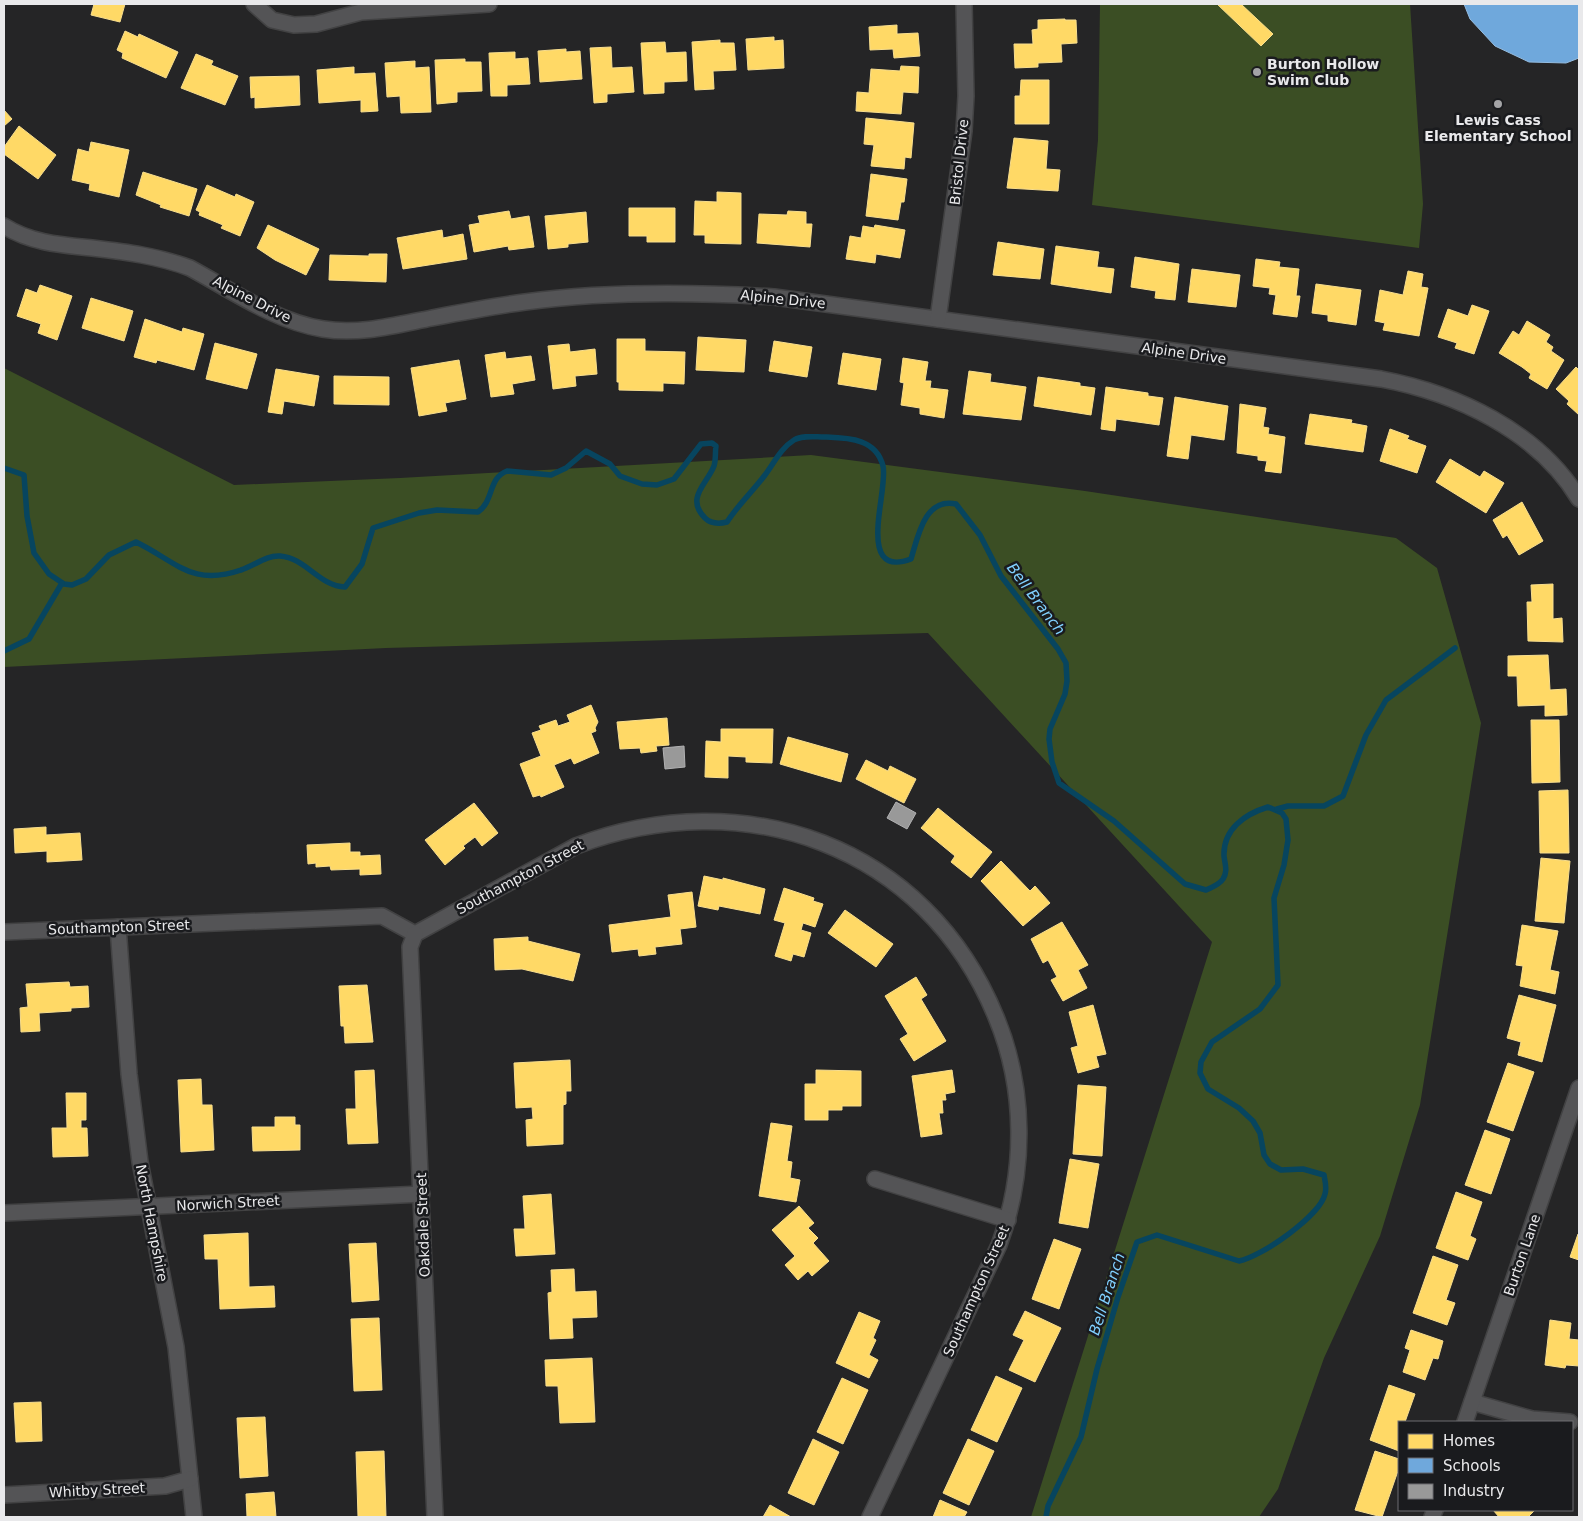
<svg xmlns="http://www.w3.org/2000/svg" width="1583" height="1521" viewBox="0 0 1583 1521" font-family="'DejaVu Sans',sans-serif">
<rect width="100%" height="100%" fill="#252526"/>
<g fill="#3b4e24">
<polygon points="1100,4 1410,4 1423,204 1419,248 1092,205 1098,140"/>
<polygon points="4,368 234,485 400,478 811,455 1085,491 1396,538 1437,568 1481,723 1420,1105 1380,1236 1324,1358 1278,1489 1259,1517 1031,1517 1212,942 928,633 386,648 4,667"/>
</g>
<g fill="#ffd966" stroke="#f8de8e">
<polygon points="94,4 125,4 120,22 91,15"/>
<polygon points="1217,4 1241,4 1273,34 1261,46"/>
<polygon points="1065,19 1065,20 1076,20 1077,43 1061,44 1062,62 1038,63 1038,67 1015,68 1014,44 1033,44 1032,30 1038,29 1038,20"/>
<polygon points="897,25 897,34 918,33 920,56 894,58 893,49 870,50 869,27"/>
<polygon points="125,31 138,37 139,34 178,52 166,78 122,58 123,53 117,50"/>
<polygon points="774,37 774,41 783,40 784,68 748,70 746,39"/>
<polygon points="720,40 720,43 734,43 736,70 713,71 714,89 695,90 692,42"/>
<polygon points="665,42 666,53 686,52 687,81 664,82 664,93 644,94 641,43"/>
<polygon points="611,47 612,68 632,67 634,92 607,94 607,102 594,103 590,48"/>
<polygon points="566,49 566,52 580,51 582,79 540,82 538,51"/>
<polygon points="515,52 515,59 528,58 530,84 507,85 507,96 491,96 489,53"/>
<polygon points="196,54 213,61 211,65 238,76 225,105 181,88"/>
<polygon points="465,59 465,62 481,62 482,91 457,92 457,102 437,104 435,60"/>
<polygon points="415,61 415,68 429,67 431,112 401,113 400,96 387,97 385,63"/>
<polygon points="901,66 919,67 918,93 903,92 901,114 856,111 857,92 869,93 871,69 900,71"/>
<polygon points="354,67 354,74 375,73 378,111 361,112 361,100 319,103 317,70"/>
<polygon points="299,76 300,105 255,108 255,97 251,98 250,77"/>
<polygon points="1021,80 1049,80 1049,124 1015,124 1015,96 1020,96"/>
<polygon points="4,110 12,119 4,126"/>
<polygon points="866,118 914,123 911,158 905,157 904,169 871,166 874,145 864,144"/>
<polygon points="19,126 56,155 38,179 4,154 4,147"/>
<polygon points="1014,138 1048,141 1046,169 1060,170 1058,191 1007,188"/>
<polygon points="91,142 129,150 119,197 89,190 90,184 72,180 78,149 89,152"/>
<polygon points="143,172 197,189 189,216 160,207 161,205 136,195"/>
<polygon points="871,174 907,179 904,202 901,202 898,220 866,216"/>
<polygon points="207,185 235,197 236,194 254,202 240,236 221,228 223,225 199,215 200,212 196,210"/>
<polygon points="717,192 741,193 741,244 705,243 705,235 694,235 695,201 717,202"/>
<polygon points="629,208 675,208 675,242 647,242 647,236 629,236"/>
<polygon points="509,211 511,219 529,216 534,247 509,250 508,246 474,252 469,225 480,223 478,216"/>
<polygon points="788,211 806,212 806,224 812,224 810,247 757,243 759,214 787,215"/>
<polygon points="586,212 588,242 568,244 568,247 548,249 545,216"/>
<polygon points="268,225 319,249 306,275 275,260 257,248"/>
<polygon points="875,225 905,230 900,258 876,254 875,263 846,259 850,236 861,238 863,226 874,228"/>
<polygon points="442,230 443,238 463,234 467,259 403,269 397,238"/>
<polygon points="998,242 1044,249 1040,279 993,275"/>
<polygon points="1056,246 1099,252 1097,267 1114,269 1111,293 1051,284"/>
<polygon points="369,254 387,254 386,282 329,280 330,255 369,256"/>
<polygon points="1135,257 1179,264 1175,300 1155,298 1156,291 1131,287"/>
<polygon points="1256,259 1280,262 1279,267 1299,269 1296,296 1300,296 1297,317 1273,314 1276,295 1269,294 1270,288 1253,286"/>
<polygon points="1192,269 1240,275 1236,307 1188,302"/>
<polygon points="1408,271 1423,274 1421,287 1428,288 1419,336 1383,330 1385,323 1375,321 1380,290 1403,295"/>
<polygon points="1316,284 1361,290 1356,325 1328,321 1328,315 1312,313"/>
<polygon points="40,285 72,296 57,340 38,333 41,324 17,316 26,289 37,293"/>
<polygon points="91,298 133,311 124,341 82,328"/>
<polygon points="1472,305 1489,311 1474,354 1455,348 1457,343 1438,337 1448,309 1468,316"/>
<polygon points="145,319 182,332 183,328 204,334 194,370 157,360 156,363 134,357"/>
<polygon points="1527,321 1550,335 1546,342 1553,347 1551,351 1564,360 1547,389 1529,378 1531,374 1522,367 1499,353 1513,331 1519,335"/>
<polygon points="698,337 746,340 744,372 696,370"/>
<polygon points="617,339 645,339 645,351 685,352 684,384 663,383 663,391 619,390 619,382 617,382"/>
<polygon points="774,341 812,347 807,377 769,371"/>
<polygon points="215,343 257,354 247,389 206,379"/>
<polygon points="569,344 570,352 595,349 597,374 575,376 576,386 553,389 548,346"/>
<polygon points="505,352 506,359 531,356 535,380 512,384 514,394 491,397 485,355"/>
<polygon points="843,353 881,359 876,390 838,384"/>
<polygon points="903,358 928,362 925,381 931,381 930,388 948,390 944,418 920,414 920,408 901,405 904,383 900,382"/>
<polygon points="459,360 466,399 445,403 447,411 419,416 411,368"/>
<polygon points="1576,367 1579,370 1579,415 1567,404 1569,401 1556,389"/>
<polygon points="276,369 319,376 314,406 284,401 282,414 268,412"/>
<polygon points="969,371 991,374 990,382 1026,387 1021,420 963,414"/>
<polygon points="334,376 389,377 389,405 334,404"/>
<polygon points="1038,377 1080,383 1080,386 1095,388 1091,415 1034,406"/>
<polygon points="1106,387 1148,393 1148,396 1163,398 1159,425 1116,419 1115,431 1101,429"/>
<polygon points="1175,397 1228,406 1224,440 1191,435 1188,459 1167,456"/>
<polygon points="1240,404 1266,408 1263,427 1269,428 1268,434 1285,437 1281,473 1265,471 1267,461 1258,460 1258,456 1237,453"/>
<polygon points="1310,414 1352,420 1351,423 1367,426 1363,452 1305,444"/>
<polygon points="1390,429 1409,436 1407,439 1426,446 1417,473 1380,461"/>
<polygon points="1450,459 1480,477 1484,471 1504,483 1486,513 1436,482"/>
<polygon points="1522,502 1543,541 1519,555 1507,535 1503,538 1493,520"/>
<polygon points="1553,584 1553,619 1562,618 1563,642 1528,641 1527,602 1532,602 1531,585"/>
<polygon points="1548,655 1550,690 1566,689 1567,715 1545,716 1545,705 1518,706 1517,676 1508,676 1508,656"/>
<polygon points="591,705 598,722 595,728 596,731 591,733 599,753 574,764 571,758 554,765 564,787 541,797 540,795 533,797 520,764 541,756 532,733 541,730 539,726 556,720 558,726 570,722 567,715"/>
<polygon points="667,718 669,745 656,746 657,751 641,753 640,748 620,749 617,722"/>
<polygon points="1531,720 1559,720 1560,782 1532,783"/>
<polygon points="721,729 773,729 772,763 746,762 746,757 728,756 728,778 705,777 706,741 721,742"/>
<polygon points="788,737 848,754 841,782 780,764"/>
<polygon points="866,760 888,771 890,766 916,779 904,803 856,779"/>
<polygon points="1568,790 1569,853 1540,853 1539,791"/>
<polygon points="474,803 498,833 482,846 475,837 463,846 465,848 445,865 425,840"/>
<polygon points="938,808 992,852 971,878 951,862 955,856 921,828"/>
<polygon points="46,827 46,835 80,833 82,860 47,862 47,851 15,853 14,829"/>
<polygon points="350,843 350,852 360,852 360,856 380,855 381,874 360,875 360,869 331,870 330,866 316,867 316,863 308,864 307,845"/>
<polygon points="1541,858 1570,861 1564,923 1535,921"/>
<polygon points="1001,861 1030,891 1035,886 1050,903 1023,926 981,881"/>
<polygon points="704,876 723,880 723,878 765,889 760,914 719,906 718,910 698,906"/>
<polygon points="784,888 814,898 813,901 823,904 815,927 803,923 801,930 811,933 804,957 793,954 791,961 775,956 785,923 774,920"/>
<polygon points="692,892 696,927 680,929 682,944 655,947 656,954 639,956 638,949 612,952 609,925 671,917 668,895"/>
<polygon points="845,910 893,944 876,967 828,933"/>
<polygon points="1062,922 1088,965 1078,970 1087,988 1063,1001 1051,980 1057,977 1048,960 1043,963 1031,939"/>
<polygon points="1522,925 1558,931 1550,970 1559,972 1555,994 1520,986 1523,966 1516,965"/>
<polygon points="528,937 528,941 580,954 573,981 522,969 495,970 494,939"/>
<polygon points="916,977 927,995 921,999 946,1041 914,1061 900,1039 908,1034 885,996"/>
<polygon points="69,982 70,987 88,986 89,1007 71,1008 71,1011 39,1013 40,1031 21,1032 20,1008 28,1007 26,984"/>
<polygon points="367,985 373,1042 345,1043 344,1026 341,1026 339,986"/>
<polygon points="1519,995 1556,1005 1542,1062 1518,1055 1521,1042 1507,1038"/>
<polygon points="1093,1005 1106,1054 1096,1056 1099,1067 1078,1073 1071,1048 1078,1046 1069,1012"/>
<polygon points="570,1060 571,1091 566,1091 566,1104 563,1105 563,1144 527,1146 526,1120 533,1119 532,1107 516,1108 514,1063"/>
<polygon points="1508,1063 1534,1072 1513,1131 1487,1122"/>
<polygon points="374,1070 378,1143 348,1144 346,1109 356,1109 355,1071"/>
<polygon points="816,1070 861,1071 861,1106 842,1106 842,1110 828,1110 828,1120 805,1120 805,1084 816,1084"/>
<polygon points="952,1070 955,1092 945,1094 946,1100 942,1100 943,1113 939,1113 942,1134 921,1137 912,1076"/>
<polygon points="201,1079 202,1105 212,1105 214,1150 181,1152 178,1080"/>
<polygon points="1078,1085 1106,1087 1102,1156 1073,1154"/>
<polygon points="66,1093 86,1093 86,1120 81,1120 81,1128 87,1128 88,1156 53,1157 52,1128 67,1128"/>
<polygon points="275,1117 295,1117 295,1125 300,1125 300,1150 253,1151 252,1127 275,1127"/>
<polygon points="771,1123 792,1126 787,1161 792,1162 790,1178 800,1180 796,1202 759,1196"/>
<polygon points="1485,1130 1510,1139 1491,1194 1465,1185"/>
<polygon points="1070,1159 1099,1164 1088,1228 1059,1223"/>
<polygon points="1456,1192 1482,1202 1470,1236 1476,1239 1468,1260 1436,1248"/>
<polygon points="551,1194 555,1254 516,1256 514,1229 525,1229 523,1196"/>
<polygon points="799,1206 814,1223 808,1228 818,1238 813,1243 829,1261 812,1276 808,1271 798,1280 785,1265 795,1256 772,1230"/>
<polygon points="248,1233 249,1287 274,1286 275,1307 220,1309 218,1259 205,1259 204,1235"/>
<polygon points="1578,1234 1579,1235 1579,1260 1570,1257"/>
<polygon points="1054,1239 1081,1249 1059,1309 1032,1299"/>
<polygon points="376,1243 379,1300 352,1302 349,1244"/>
<polygon points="1433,1256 1458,1265 1446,1300 1455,1303 1447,1325 1413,1313"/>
<polygon points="574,1269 575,1292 596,1291 597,1317 572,1318 573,1338 550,1339 548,1293 552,1292 551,1270"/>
<polygon points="1025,1311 1061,1328 1035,1382 1009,1370 1024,1340 1013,1335"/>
<polygon points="859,1312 880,1321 873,1338 876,1340 869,1355 878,1360 869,1378 836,1363"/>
<polygon points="379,1318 382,1390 354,1391 351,1319"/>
<polygon points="1550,1320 1571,1323 1569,1339 1579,1340 1579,1366 1566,1365 1565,1368 1545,1365"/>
<polygon points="1411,1330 1443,1341 1438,1359 1433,1358 1425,1380 1403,1372 1410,1350 1405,1348"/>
<polygon points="592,1358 595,1422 560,1423 558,1386 546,1386 545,1360"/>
<polygon points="996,1376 1022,1388 997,1442 971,1430"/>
<polygon points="842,1378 868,1390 843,1444 817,1432"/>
<polygon points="1389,1385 1415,1394 1405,1422 1399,1422 1399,1451 1370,1440"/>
<polygon points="41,1402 42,1441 16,1442 14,1403"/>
<polygon points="265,1417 268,1476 240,1478 237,1418"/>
<polygon points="813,1439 839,1452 814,1505 788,1493"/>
<polygon points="968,1439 994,1451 969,1505 943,1493"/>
<polygon points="384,1451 386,1517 358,1517 356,1452"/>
<polygon points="1375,1451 1399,1459 1399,1468 1382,1517 1355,1510"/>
<polygon points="274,1492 276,1517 247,1517 246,1494"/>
<polygon points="940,1500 967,1512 964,1517 933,1517"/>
<polygon points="770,1505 791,1517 763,1517"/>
<polygon points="1493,1510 1535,1510 1528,1517 1499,1517"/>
</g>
<polygon fill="#6fa8dc" stroke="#94bce0" points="1464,4 1579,4 1579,58 1566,63 1529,62 1495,46 1470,19"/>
<g fill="#999" stroke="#b1b1b2">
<polygon points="684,746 685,767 665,769 663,748"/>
<polygon points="896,802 916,813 907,829 887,818"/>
</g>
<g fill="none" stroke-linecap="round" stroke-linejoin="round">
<g stroke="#07455f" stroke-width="5.5">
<path d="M4,468L24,475L27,516L34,553L49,574L64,584L72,585L86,579L109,555L136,542C177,562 192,587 241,570C254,566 266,555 280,556C306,558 319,586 345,587L362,564L373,528L419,513L437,510L478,512C494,501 488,478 507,471L551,475L566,468L586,451L610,464L620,476L642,484L657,485L674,479L701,444L712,443L716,446C715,452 716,460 714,466C707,484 685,498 705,518C711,524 719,524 727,522C738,505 753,491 765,475C774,463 781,448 794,440C802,435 815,437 824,437C848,438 876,438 883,466C889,489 854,580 911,559C918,536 925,497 956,504L980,535L1001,576L1058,649L1066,663L1067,681L1065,694L1050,729L1049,739L1052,762L1059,783L1114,821L1185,884L1206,890C1212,887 1219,885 1223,879C1228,871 1225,865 1224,856C1223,829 1245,814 1268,807L1282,813L1286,819L1288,840L1284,865L1274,898L1278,985L1260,1009L1212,1042L1201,1062L1200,1073L1208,1089L1239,1108L1253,1121L1260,1133L1264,1155L1270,1164L1281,1170L1303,1169L1324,1175C1325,1181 1327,1187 1325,1194C1320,1216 1261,1257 1239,1261L1157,1235L1137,1242L1118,1297L1097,1369L1081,1437L1048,1506L1046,1517"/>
<polyline points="4,651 29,639 62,583"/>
<polyline points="1277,809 1288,806 1324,806 1343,796 1366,735 1386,700 1455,648"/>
</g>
<g stroke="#424243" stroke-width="18">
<g id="minor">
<polyline points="254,4 272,20 294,25 316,24 361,12 489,4"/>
<path d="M4,226C31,243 61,245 92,248C126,252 158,256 190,268C231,290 276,322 323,329C360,335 396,325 432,318C463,312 494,306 525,302C608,291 691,292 774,297L1381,379C1456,393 1538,431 1579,499"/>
<polyline points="938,319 964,131 966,96 964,4"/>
<polyline points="118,927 129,1074 140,1162 176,1347 194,1517"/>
<path d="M4,932L382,916L415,934L576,846C744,782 926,845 996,1017C1026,1089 1026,1172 999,1245L870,1517"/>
<polyline points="415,934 410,947 435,1517"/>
<polyline points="875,1179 1008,1220"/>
<polyline points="4,1213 422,1194"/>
<polyline points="1472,1402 1532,1419 1570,1422"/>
<polyline points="1465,1422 1579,1088"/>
<polyline points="4,1495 165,1486 190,1479"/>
<polyline points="1432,1517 1435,1510"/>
</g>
</g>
<use href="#minor" stroke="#545456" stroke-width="15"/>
</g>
<g fill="#a4a4a6" stroke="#1a1b1e" stroke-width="2">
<circle cx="1257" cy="72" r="5"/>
<circle cx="1498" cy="104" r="5"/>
</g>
<g text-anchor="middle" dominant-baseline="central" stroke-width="5" stroke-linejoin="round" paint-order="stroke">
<g font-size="14" font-weight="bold" fill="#e9e9eb" stroke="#1a1b1e" text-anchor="start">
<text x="1267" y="64">Burton Hollow<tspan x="1267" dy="16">Swim Club</tspan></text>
<text x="1498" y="120" text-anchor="middle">Lewis Cass<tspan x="1498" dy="16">Elementary School</tspan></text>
</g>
<g font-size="14" fill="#e9e9eb" stroke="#1a1b1e">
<text transform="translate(959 162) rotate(-84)">Bristol Drive</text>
<text transform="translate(252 299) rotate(27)">Alpine Drive</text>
<text transform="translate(783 299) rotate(6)">Alpine Drive</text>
<text transform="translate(1184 353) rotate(8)">Alpine Drive</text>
<text transform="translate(520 877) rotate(-28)">Southampton Street</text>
<text transform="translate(119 927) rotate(-2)">Southampton Street</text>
<text transform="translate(228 1203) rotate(-3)">Norwich Street</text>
<text transform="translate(152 1223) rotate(79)">North Hampshire</text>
<text transform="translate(423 1225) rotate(-92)">Oakdale Street</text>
<text transform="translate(1522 1255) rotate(-71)">Burton Lane</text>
<text transform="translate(976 1291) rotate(-66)">Southampton Street</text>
<text transform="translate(97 1490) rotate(-3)">Whitby Street</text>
</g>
<g font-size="15" font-style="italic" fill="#80d0fe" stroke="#1a1b1e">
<text transform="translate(1036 599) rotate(53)">Bell Branch</text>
<text transform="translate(1107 1294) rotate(-72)">Bell Branch</text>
</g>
</g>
<rect width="1583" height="1521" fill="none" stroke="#e9e9eb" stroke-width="10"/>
<rect x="1398" y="1421" width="175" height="90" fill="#1a1b1e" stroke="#6d6d70"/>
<rect x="1408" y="1434" width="25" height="15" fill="#ffd966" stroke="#6d6d70"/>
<text x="1443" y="1446" font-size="15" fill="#e9e9eb">Homes</text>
<rect x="1408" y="1458" width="25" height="15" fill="#6fa8dc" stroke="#6d6d70"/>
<text x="1443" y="1471" font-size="15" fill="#e9e9eb">Schools</text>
<rect x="1408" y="1484" width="25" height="15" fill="#999999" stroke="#6d6d70"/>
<text x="1443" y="1496" font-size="15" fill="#e9e9eb">Industry</text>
</svg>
